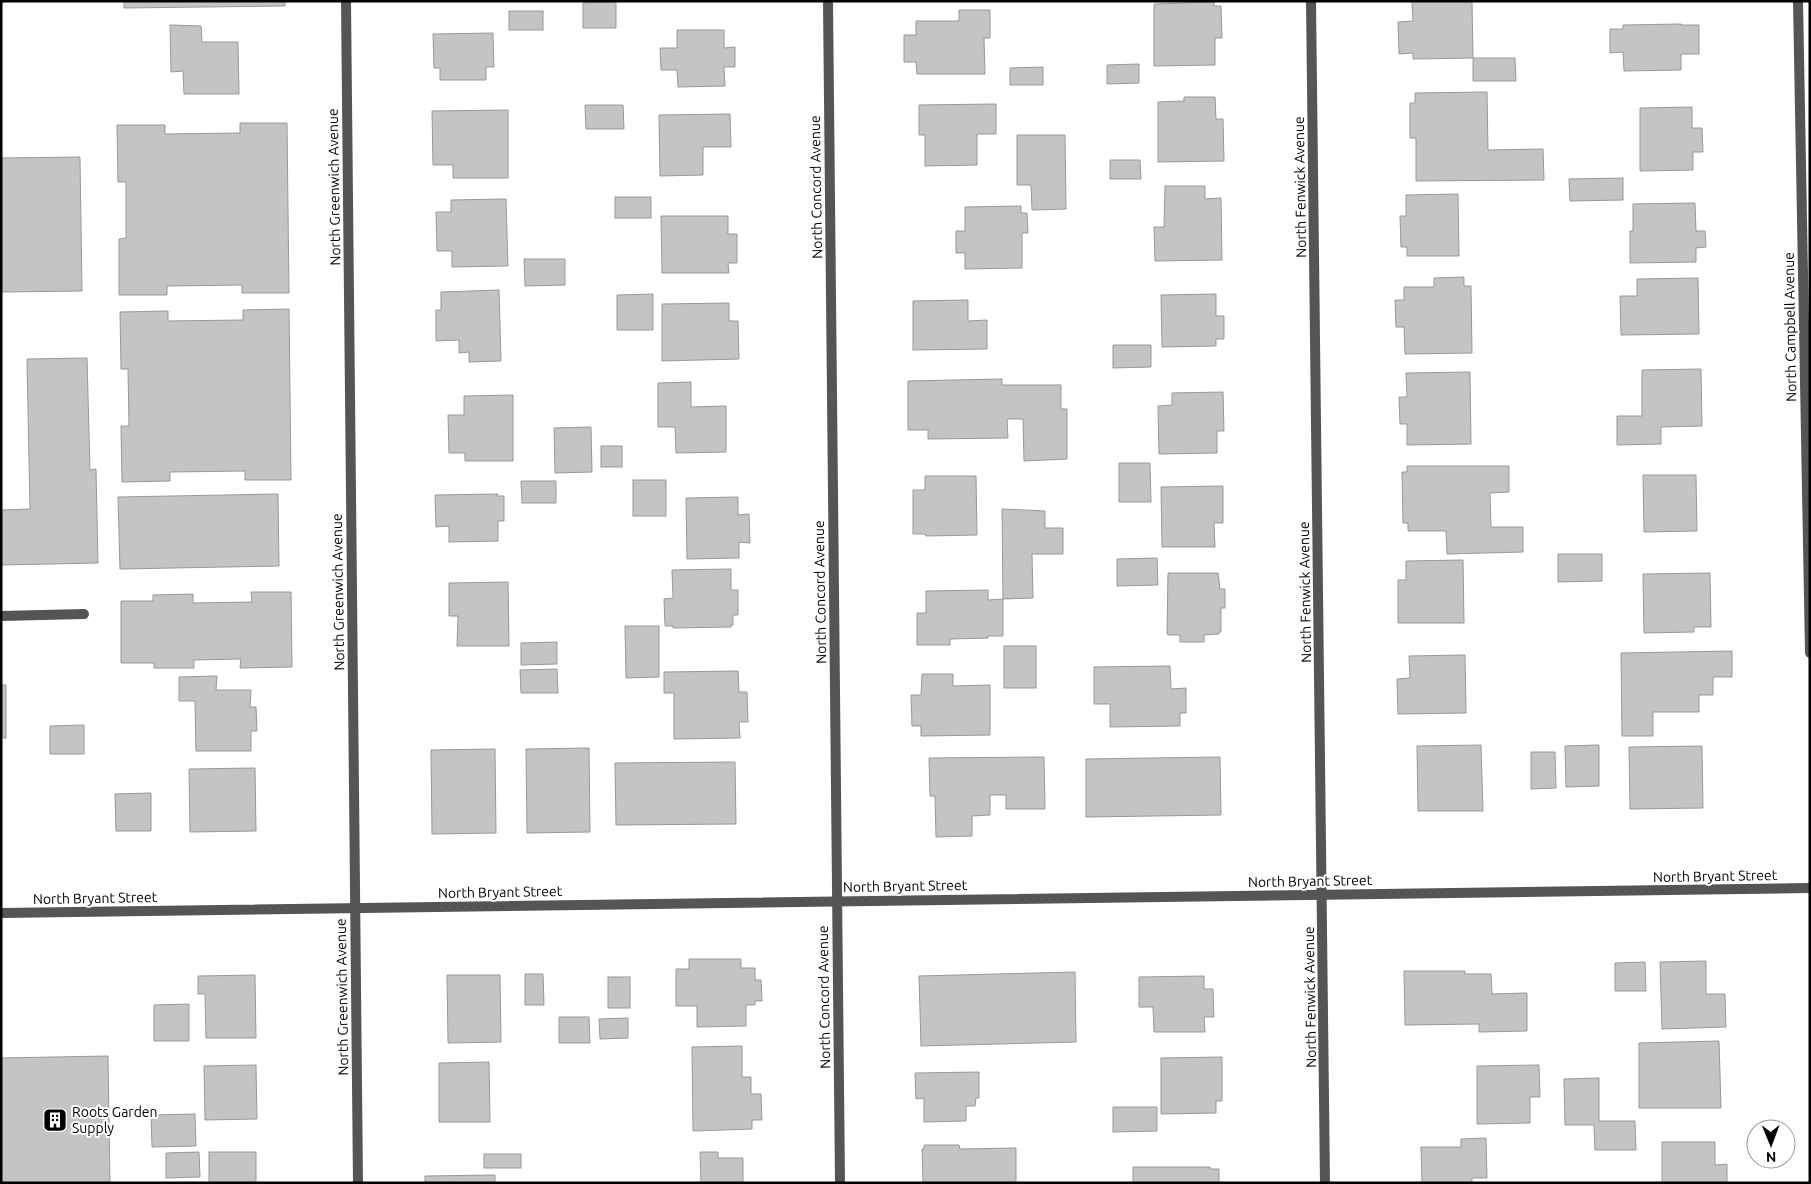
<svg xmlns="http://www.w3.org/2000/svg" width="1811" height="1184" viewBox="0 0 1811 1184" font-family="Ubuntu,sans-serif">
<rect width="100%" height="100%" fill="#fff"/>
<g fill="#c4c4c4" stroke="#999">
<polygon points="124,1 285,1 285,6 124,8"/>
<polygon points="1412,1 1472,1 1473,58 1413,59 1413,53 1399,54 1398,22 1413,21"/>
<polygon points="616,2 616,28 583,28 583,3"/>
<polygon points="1214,2 1214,6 1221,6 1222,38 1215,38 1215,65 1154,66 1154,4"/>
<polygon points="959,10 990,10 990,38 984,38 985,74 917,74 916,62 904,62 904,35 916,35 916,21 959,21"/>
<rect x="509" y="11" width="34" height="19"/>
<polygon points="1681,24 1681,25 1699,25 1699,54 1681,54 1681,70 1624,71 1623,52 1610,53 1610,29 1623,29 1623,25"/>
<polygon points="170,25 201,26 202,42 238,42 239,94 184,94 183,71 171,72"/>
<polygon points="677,30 724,30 724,48 735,47 735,67 724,67 725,86 678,87 677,70 661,70 660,48 677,48"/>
<polygon points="493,33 494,67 486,67 486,80 440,80 440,68 434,68 433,34"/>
<polygon points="1473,58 1515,58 1516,81 1473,81"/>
<polygon points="1139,64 1139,83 1107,84 1107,65"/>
<polygon points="1043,67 1043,85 1010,85 1010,68"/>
<polygon points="1487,92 1488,150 1543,149 1544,180 1416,181 1416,138 1410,138 1410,103 1415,103 1415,93"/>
<polygon points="1184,97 1215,97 1216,119 1223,119 1224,161 1158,162 1158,102 1184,101"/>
<polygon points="996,104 996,134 977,134 977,165 925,166 925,135 919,135 919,105"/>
<polygon points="585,105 623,105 624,129 586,129"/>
<polygon points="1692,107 1692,128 1702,128 1703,152 1693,152 1693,170 1640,171 1640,108"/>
<polygon points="508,110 508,178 453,178 453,165 433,165 432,111"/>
<polygon points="730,114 731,147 703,147 703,175 660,176 659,115"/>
<polygon points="240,123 287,123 289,293 242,293 242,285 167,286 167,295 119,295 119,239 126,238 126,182 118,182 117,125 165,125 165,134 240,133"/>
<polygon points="1017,135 1065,135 1066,209 1032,210 1031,185 1017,185"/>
<polygon points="80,157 82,291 1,292 1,158"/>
<polygon points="1110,160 1140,160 1141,179 1110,179"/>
<polygon points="1623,178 1623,200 1570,201 1569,179"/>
<polygon points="1165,186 1205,186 1205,199 1221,198 1222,260 1155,261 1154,227 1164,227"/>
<polygon points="1458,194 1459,256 1407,256 1407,247 1401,247 1400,216 1406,216 1406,195"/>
<rect x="615" y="197" width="36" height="21"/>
<polygon points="506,199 508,266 452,267 452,251 437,251 436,212 451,212 451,200"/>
<polygon points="1695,203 1696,231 1705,231 1706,247 1696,248 1696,262 1630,263 1630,231 1633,231 1633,204"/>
<polygon points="1021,206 1021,213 1027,213 1028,233 1022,233 1022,268 965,269 965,253 956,253 956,231 965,231 965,207"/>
<polygon points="661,216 728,216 728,234 737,234 737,263 728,263 729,273 662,273"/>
<polygon points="524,259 565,259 565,285 525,286"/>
<polygon points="1464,277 1464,286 1471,286 1472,353 1405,354 1404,327 1396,327 1395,300 1404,300 1404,287 1434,287 1434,278"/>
<polygon points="1698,278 1699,334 1621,335 1620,296 1637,296 1637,279"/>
<polygon points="499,290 501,361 469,362 469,352 459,353 459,340 436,341 436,310 441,310 441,292"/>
<polygon points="653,294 653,330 617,330 617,295"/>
<polygon points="1216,294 1216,316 1224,316 1224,339 1216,339 1216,346 1162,347 1161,295"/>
<polygon points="968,300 968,321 987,320 987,349 913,350 913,301"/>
<polygon points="729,303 729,321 738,321 739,359 662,361 662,304"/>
<polygon points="289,309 291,480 245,480 245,471 170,472 170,481 122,482 121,426 129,426 128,369 121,369 120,312 168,311 168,321 243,320 243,310"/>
<polygon points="1113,345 1151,345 1151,367 1113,368"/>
<polygon points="87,358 90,470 96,469 98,563 1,565 1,510 30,509 27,359"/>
<polygon points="1701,369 1702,426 1661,427 1661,444 1617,445 1617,416 1642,416 1642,370"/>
<polygon points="1470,372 1471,444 1407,445 1407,424 1400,424 1399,397 1407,397 1406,373"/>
<polygon points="1002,379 1002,385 1061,385 1061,409 1067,409 1067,459 1024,461 1023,419 1007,419 1008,438 928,439 928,430 908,430 908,381"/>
<polygon points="691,382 691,407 726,406 726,452 676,453 675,427 658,427 658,383"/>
<polygon points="1223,392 1224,431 1217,431 1217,453 1159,454 1158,406 1172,405 1172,393"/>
<polygon points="513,395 513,461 465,461 465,453 449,453 448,415 464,415 464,396"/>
<polygon points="591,427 592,472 555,473 554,428"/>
<rect x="601" y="446" width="21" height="21"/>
<polygon points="1119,463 1150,463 1151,502 1119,502"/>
<polygon points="1407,466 1509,466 1509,492 1490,493 1491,527 1523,527 1523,552 1447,554 1446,531 1408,531 1408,523 1403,523 1402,472 1407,472"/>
<polygon points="1643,475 1696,475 1697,531 1644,532"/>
<polygon points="925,476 976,476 977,535 926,536 925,534 913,534 913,490 925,490"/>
<rect x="633" y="480" width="33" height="36"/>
<polygon points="521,481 556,481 556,503 522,503"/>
<polygon points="1223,486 1223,523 1214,523 1215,547 1162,547 1161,487"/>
<polygon points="278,494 279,566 120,569 118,497"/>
<polygon points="498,494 497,496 504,496 504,521 498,521 498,541 449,542 449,526 436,527 435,495"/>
<polygon points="738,497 738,515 749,514 750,543 739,542 739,558 687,559 686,498"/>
<polygon points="1002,509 1045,511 1045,528 1063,528 1063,554 1032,554 1033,598 1003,599"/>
<polygon points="1558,554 1602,554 1602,581 1558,582"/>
<polygon points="1157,558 1158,585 1117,586 1117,559"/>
<polygon points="1463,560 1464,623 1398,623 1398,580 1406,580 1406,561"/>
<polygon points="731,569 731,590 738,590 738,615 733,615 733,625 731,625 731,627 673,628 673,626 665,626 664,599 673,598 672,570"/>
<polygon points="1168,573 1218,573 1220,589 1225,589 1225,608 1221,608 1221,632 1219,632 1219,634 1204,635 1204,642 1180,642 1180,635 1168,635 1167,633"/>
<polygon points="1710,573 1711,627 1694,627 1694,632 1644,633 1643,574"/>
<polygon points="508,582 509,646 457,646 458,616 449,616 449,583"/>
<polygon points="988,590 988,600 1003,599 1003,636 988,636 988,638 950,639 950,645 917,645 917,613 926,613 926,591"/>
<polygon points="251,592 291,592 292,667 240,668 241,659 194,660 194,668 154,668 154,663 121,663 121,601 153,601 153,595 193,594 193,603 252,602"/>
<polygon points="625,626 659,626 659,677 626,678"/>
<polygon points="557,642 557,664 521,665 521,643"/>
<rect x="1004" y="646" width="32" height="42"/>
<polygon points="1732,651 1732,677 1713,677 1713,695 1699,695 1699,712 1653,712 1653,736 1622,736 1621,653"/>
<polygon points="1465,655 1466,713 1398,714 1397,679 1410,678 1409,656"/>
<polygon points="1170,666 1171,689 1186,688 1186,713 1180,713 1180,726 1110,727 1110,704 1094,704 1094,667"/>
<polygon points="557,669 558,693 521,693 520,670"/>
<polygon points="738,671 739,692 747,692 748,722 739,722 740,738 674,739 674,693 664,693 664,672"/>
<polygon points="922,674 953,674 953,686 990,685 990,735 921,736 921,726 912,726 911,695 921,695"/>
<polygon points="217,676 216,690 251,690 250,707 256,707 257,731 251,731 251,751 196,751 195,701 179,701 179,677"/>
<rect x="1" y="685" width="5" height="53"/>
<polygon points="84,725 84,754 50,754 50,726"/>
<polygon points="1481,745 1483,811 1418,811 1417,746"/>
<polygon points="1599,745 1599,786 1566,787 1565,746"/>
<polygon points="1702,746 1703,808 1630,809 1629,747"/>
<polygon points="589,748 590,832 527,833 526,749"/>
<polygon points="495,749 496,833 432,834 431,750"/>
<polygon points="1531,752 1555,752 1556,788 1531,789"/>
<polygon points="1044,757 1045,809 1006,809 1006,795 990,795 990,815 972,816 972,836 936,837 935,796 930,796 929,758"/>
<polygon points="1220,757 1221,815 1086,817 1086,759"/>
<polygon points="735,762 736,824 616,825 615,763"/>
<polygon points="255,768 256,831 190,832 189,769"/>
<polygon points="151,793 151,831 116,831 115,794"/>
<polygon points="689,959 741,959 741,968 755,968 755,980 761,980 762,1001 755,1001 755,1005 746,1005 746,1026 697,1027 697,1006 676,1006 676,969 689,969"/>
<polygon points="1706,961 1706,994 1725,994 1726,1027 1662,1029 1660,962"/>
<polygon points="1645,962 1646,991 1615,991 1615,963"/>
<polygon points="1404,971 1465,971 1465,974 1491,974 1492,994 1527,993 1527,1031 1479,1032 1479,1024 1405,1025"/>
<polygon points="1075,972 1076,1042 921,1046 919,976"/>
<polygon points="525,974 543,974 544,1005 525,1005"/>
<polygon points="255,975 256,1038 206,1038 205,994 198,994 198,976"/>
<polygon points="447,975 500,975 501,1042 448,1043"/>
<polygon points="1204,976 1204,989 1213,989 1214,1017 1204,1017 1205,1032 1154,1032 1153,1007 1139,1007 1139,977"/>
<rect x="608" y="977" width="22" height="31"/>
<polygon points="189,1004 189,1041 154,1041 154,1005"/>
<polygon points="559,1017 589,1017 590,1043 559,1043"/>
<polygon points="628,1018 628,1038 600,1039 599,1019"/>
<polygon points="1719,1041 1721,1108 1639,1108 1639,1043"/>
<polygon points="742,1046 742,1077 751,1077 751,1094 761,1094 762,1120 752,1120 752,1129 693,1131 692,1047"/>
<polygon points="108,1056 110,1183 1,1183 1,1058"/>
<polygon points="1222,1057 1222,1101 1216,1101 1216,1113 1161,1114 1161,1058"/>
<polygon points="489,1062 490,1122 439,1122 439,1063"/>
<polygon points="256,1065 257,1119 205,1120 204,1066"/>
<polygon points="1539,1065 1540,1097 1530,1097 1530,1123 1477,1124 1477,1066"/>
<polygon points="979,1072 979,1098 976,1098 975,1106 966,1106 966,1121 924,1122 924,1098 916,1099 915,1073"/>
<polygon points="1599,1078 1599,1121 1635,1121 1636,1150 1595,1150 1594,1125 1565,1125 1564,1079"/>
<polygon points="1113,1107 1157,1107 1157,1131 1113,1132"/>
<polygon points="195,1114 196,1146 152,1147 151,1115"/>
<polygon points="1486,1138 1487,1178 1472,1178 1472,1183 1422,1183 1421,1147 1461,1147 1461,1139"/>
<polygon points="1662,1142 1715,1142 1715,1165 1727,1164 1727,1183 1662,1183"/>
<polygon points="924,1145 959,1145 960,1149 1016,1148 1016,1183 923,1183 922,1149 924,1149"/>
<polygon points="199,1152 200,1177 166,1178 166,1153"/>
<rect x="209" y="1152" width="47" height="31"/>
<polygon points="700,1152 718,1152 718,1158 743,1158 743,1183 701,1183"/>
<rect x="484" y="1154" width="37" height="14"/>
<polygon points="1133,1167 1210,1167 1210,1169 1219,1169 1219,1183 1133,1183"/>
<polygon points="495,1175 495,1183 425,1183 425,1176"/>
</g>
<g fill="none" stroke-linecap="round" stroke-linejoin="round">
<polyline stroke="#555" stroke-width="10" points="1,616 84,614"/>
<g stroke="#555" stroke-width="10">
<polyline points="346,1 358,1183"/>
<polyline points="828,1 840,1183"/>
<polyline points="1311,1 1325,1183"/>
<polyline points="1798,1 1810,653"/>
<polyline points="1,913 1810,888"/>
</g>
</g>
<defs>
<g id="building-square" transform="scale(1.25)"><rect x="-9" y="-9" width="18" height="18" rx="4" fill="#000" stroke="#fff"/><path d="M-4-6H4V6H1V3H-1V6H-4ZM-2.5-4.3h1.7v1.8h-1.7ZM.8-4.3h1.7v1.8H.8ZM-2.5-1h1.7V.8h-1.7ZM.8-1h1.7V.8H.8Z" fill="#fff"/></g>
</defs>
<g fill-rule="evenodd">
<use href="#building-square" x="55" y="1120"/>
</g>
<g text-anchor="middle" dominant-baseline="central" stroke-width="4" stroke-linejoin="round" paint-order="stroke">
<g font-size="14" fill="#000" stroke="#fff">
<text transform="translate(334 187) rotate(-91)">North Greenwich Avenue</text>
<text transform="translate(816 187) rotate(-91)">North Concord Avenue</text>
<text transform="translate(1300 187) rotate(-91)">North Fenwick Avenue</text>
<text transform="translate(1790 327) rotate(-91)">North Campbell Avenue</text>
<text transform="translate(338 592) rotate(-91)">North Greenwich Avenue</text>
<text transform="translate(820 592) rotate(-91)">North Concord Avenue</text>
<text transform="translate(1305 592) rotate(-91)">North Fenwick Avenue</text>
<text transform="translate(1715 876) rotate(-1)">North Bryant Street</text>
<text transform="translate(1310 881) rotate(-1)">North Bryant Street</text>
<text transform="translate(905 886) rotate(-1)">North Bryant Street</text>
<text transform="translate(500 892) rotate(-1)">North Bryant Street</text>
<text transform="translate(95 898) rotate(-1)">North Bryant Street</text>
<text transform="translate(342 997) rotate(-91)">North Greenwich Avenue</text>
<text transform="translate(824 997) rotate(-91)">North Concord Avenue</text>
<text transform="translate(1310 997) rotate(-91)">North Fenwick Avenue</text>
</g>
<g font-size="14" fill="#000" stroke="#fff" text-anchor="start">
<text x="72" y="1112">Roots Garden<tspan x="72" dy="16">Supply</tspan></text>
</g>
</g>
<rect width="1811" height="1184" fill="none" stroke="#000000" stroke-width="5"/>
<g transform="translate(1771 1144) rotate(179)"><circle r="24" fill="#ffffff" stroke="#999999"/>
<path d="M0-4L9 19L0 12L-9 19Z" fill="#000000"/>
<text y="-8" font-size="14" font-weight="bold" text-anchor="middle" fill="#000000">N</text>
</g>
</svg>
